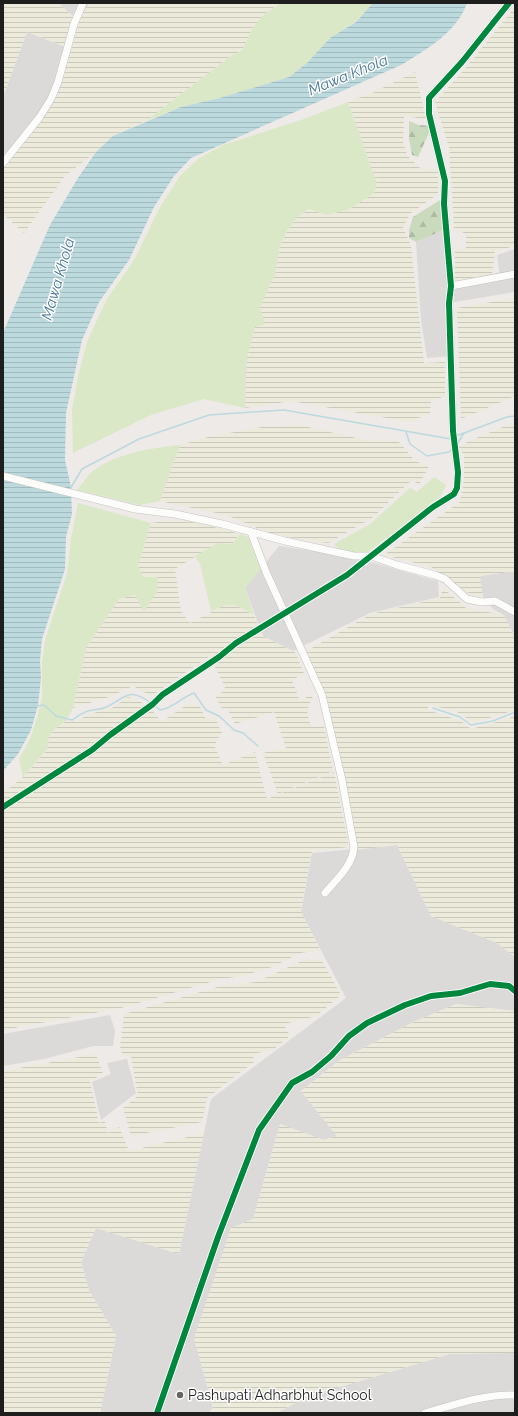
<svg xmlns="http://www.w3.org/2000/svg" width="518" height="1416" viewBox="0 0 518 1416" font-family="Raleway,sans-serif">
<defs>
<pattern id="farmland-rules" width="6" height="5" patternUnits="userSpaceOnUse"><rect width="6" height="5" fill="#ecebdb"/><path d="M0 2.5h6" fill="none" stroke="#cac9bc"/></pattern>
<pattern id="forest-firs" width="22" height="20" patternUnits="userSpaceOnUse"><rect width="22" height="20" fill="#cadabd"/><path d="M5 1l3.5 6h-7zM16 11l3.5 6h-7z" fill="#adbba2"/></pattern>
<pattern id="water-rules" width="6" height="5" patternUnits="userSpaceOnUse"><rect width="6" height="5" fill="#bcd9de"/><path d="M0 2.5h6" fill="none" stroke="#a1babe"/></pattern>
</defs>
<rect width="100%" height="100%" fill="#edeae7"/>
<g fill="#dcdad8">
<polygon points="58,3 89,3 80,19 74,17"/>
<polygon points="27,32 71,49 62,81 21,146 3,154 3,97"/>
<polygon points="446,229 451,285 500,278 497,255 515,249 515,292 449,303 451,356 427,358 421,320 416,242"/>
<polygon points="279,546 353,557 438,581 439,597 370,613 293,651 263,636 245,588"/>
<polygon points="515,571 515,638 504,615 493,609 483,597 479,576"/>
<polygon points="397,845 431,916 497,943 515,957 515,1011 456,1004 416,1021 340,1060 301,1091 337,1136 324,1140 280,1124 253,1219 194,1338 213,1408 209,1413 100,1413 116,1336 89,1290 81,1262 96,1228 179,1254 211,1099 346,998 301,912 312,853"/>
<polygon points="110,1015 115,1031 113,1046 93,1046 44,1059 3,1066 3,1034"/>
<polygon points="127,1059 136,1093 101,1120 92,1082 111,1074 107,1063"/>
<polygon points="515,1353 515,1413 276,1413 310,1396 450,1354"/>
</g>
<g fill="url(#farmland-rules)">
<polygon points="3,3 58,3 74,17 64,46 27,32 3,97"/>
<polygon points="89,3 281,3 267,12 252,29 242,51 232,55 146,121 113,136 96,152 65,176 24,233 3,214 3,168 21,146 62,81 80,19"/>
<polygon points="515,7 515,246 495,251 492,275 455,280 455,250 466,250 466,234 454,228 449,147 435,102 464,70"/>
<polygon points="415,72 426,119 404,116 403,142 407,155 422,170 438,169 438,194 411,213 403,227 411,246 424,363 445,362 445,396 431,401 430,413 409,422 291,401 245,408 247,358 260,307 275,274 280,246 287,231 297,217 310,209 326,215 377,184 348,102 372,93"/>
<polygon points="515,298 515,396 461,419 457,308"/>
<polygon points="515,422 515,571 480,576 483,597 473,596 431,567 384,555 460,502 464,480 464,455 459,447 467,442"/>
<polygon points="299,425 365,440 399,442 415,461 429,466 419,485 412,480 372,518 328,543 274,535 226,515 160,501 180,445 208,437 262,427"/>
<polygon points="172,520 198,523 240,534 232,544 218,543 175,569 181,611 190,623 227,604 237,606 254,615 263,636 296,653 304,674 292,680 300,701 314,693 307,711 311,727 324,726 333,771 278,794 263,753 286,748 274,712 235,724 227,708 222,709 215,696 226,690 210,656 151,696 133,686 109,697 73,708 86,648 119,599 135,595 143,577 138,566 151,523"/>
<polygon points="443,588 466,608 504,615 515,638 515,708 504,714 473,722 457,712 435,706 428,704 428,710 461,721 471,729 508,719 515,715 515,957 497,943 431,916 397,845 356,850 320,689 303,653 371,614 440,598"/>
<polygon points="128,697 148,705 161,722 188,704 200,706 205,718 215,718 222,733 214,745 223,765 255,752 267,799 334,772 349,847 312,851 301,911 320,950 300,953 272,967 242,976 221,979 121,1008 3,1030 3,793 23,777 47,750 49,737 53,730 66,721 76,721 90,714 112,708"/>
<polygon points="321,959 341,995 316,1016 284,1024 290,1036 274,1049 253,1054 254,1062 207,1098 202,1122 131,1136 123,1108 138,1096 131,1057 123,1056 120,1047 124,1014 221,986 256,982 304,960"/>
<polygon points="456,1004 515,1011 515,1353 450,1354 310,1396 276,1413 209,1413 213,1408 194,1338 231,1228 253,1219 280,1124 324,1140 337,1136 301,1091 340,1060 416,1021"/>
<polygon points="96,1054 103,1074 90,1081 99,1123 105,1121 108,1133 119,1127 129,1151 204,1133 179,1254 96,1228 81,1262 89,1290 116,1336 100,1413 3,1413 3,1071"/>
</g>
<g fill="#dbe8c7">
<polygon points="281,3 373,3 355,22 330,38 307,63 289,77 220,98 181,107 146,121 232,55 242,51 252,29 262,16"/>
<polygon points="348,102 377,184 374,193 348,210 326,215 309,209 297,217 287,231 280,246 275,274 260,307 265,324 255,327 247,358 245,408 204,399 151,415 73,453 72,410 79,372 88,339 107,299 134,260 160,207 180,176 198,159 223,145 301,120"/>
<path d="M180,445L160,501L139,505L77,490C82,484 87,476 93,471C116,453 152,448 180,445Z"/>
<polygon points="434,477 446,485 440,497 365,554 340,550 334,544 370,524 410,488 417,492"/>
<polygon points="78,503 151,523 138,566 143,577 158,577 157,592 144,612 135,595 119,599 86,648 73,708 66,721 53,730 49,737 47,749 23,777 19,759 29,741 37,719 42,697 42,663 45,640 67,574 71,539"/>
<path d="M240,534L248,537L261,569L245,588L254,615C234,604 233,601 211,611L200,564L195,556L218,543L232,544Z"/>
</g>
<g fill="url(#forest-firs)">
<polygon points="409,121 419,125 432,126 418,157 412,155 409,138"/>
<polygon points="440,200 444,204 446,229 416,242 409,238 409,230 413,217"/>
</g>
<path fill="url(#water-rules)" d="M373,3H467C457,32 426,50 401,65L191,158L174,176L154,207L129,260L99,302L82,340L66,413L65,460L71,487L72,514L66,537L65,569L42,639L40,661L41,678L38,705L31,730L18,754L3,771V333L50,225L78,178L96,152L113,136L181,107L220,98L289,77L307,63L330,38L356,22Z"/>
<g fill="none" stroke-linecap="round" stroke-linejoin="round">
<g stroke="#bcd9de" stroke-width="1.5">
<polyline points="406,432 410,444 427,456 449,452 452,449"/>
<polyline points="456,436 507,417 515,416"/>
<polyline points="458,443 464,433"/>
<polyline points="70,489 82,469 139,439 209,415 284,410 451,439"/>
<path d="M154,705L160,710C172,709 182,697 194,693L206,710L219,716L234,730L243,733L258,746"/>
<path d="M37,706L44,705L56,716L72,720C77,717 83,712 88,711C94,709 99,710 104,708C125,700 126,685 151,703"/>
<polyline points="433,708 460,717 471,725 493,721 515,712"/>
</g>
<g stroke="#c4c2c1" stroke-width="8">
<g id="street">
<polyline points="3,163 39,118 51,99 58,82 74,24 83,3"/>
<polyline points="451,286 515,274"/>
<polyline points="3,476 135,509 175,514 222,524 285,541 354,556 371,556 397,565 435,575 445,579 467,599 482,602 495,601 515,612"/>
<path d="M251,532L266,572L322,695L342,780L354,847C353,865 336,880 325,893"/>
<polyline points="3,807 92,750 110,735 153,704 162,695 219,657 236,643 347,575 433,507 454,494 457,488 458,472 453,431 449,303 451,286 444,204 445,181 429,114 429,98 462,62 509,3"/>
<polyline points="157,1413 218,1237 259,1130 292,1083 312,1072 331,1056 349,1036 367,1023 405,1005 431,996 460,993 490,984 509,986 515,991"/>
<path d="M425,1413C454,1405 484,1394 515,1395"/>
</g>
</g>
<use href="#street" stroke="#fcfcfb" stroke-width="7"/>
<g stroke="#fff" stroke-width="8">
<g id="cycleway">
<polyline points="3,807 92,750 110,735 153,704 162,695 219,657 236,643 347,575 433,507 454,494 457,488 458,472 453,431 449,303 451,286 444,204 445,181 429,114 429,98 462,62 509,3"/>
<polyline points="157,1413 218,1237 259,1130 292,1083 312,1072 331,1056 349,1036 367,1023 405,1005 431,996 460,993 490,984 509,986 515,991"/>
</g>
</g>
<use href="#cycleway" stroke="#00873e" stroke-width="6"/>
</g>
<circle fill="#666564" stroke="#fff" stroke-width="1.5" cx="180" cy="1395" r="4"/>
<g text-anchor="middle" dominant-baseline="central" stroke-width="3" stroke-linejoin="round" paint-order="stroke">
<g font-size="14" fill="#1e1e1e" stroke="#fff" text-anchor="start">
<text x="188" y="1395">Pashupati Adharbhut School</text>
</g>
<g font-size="15" font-style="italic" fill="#49789a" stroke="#fff">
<text transform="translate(348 75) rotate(-22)">Mawa Khola</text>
<text transform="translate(58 279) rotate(-74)">Mawa Khola</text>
</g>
</g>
<rect width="518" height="1416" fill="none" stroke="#1e1e1e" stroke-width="8"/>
</svg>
